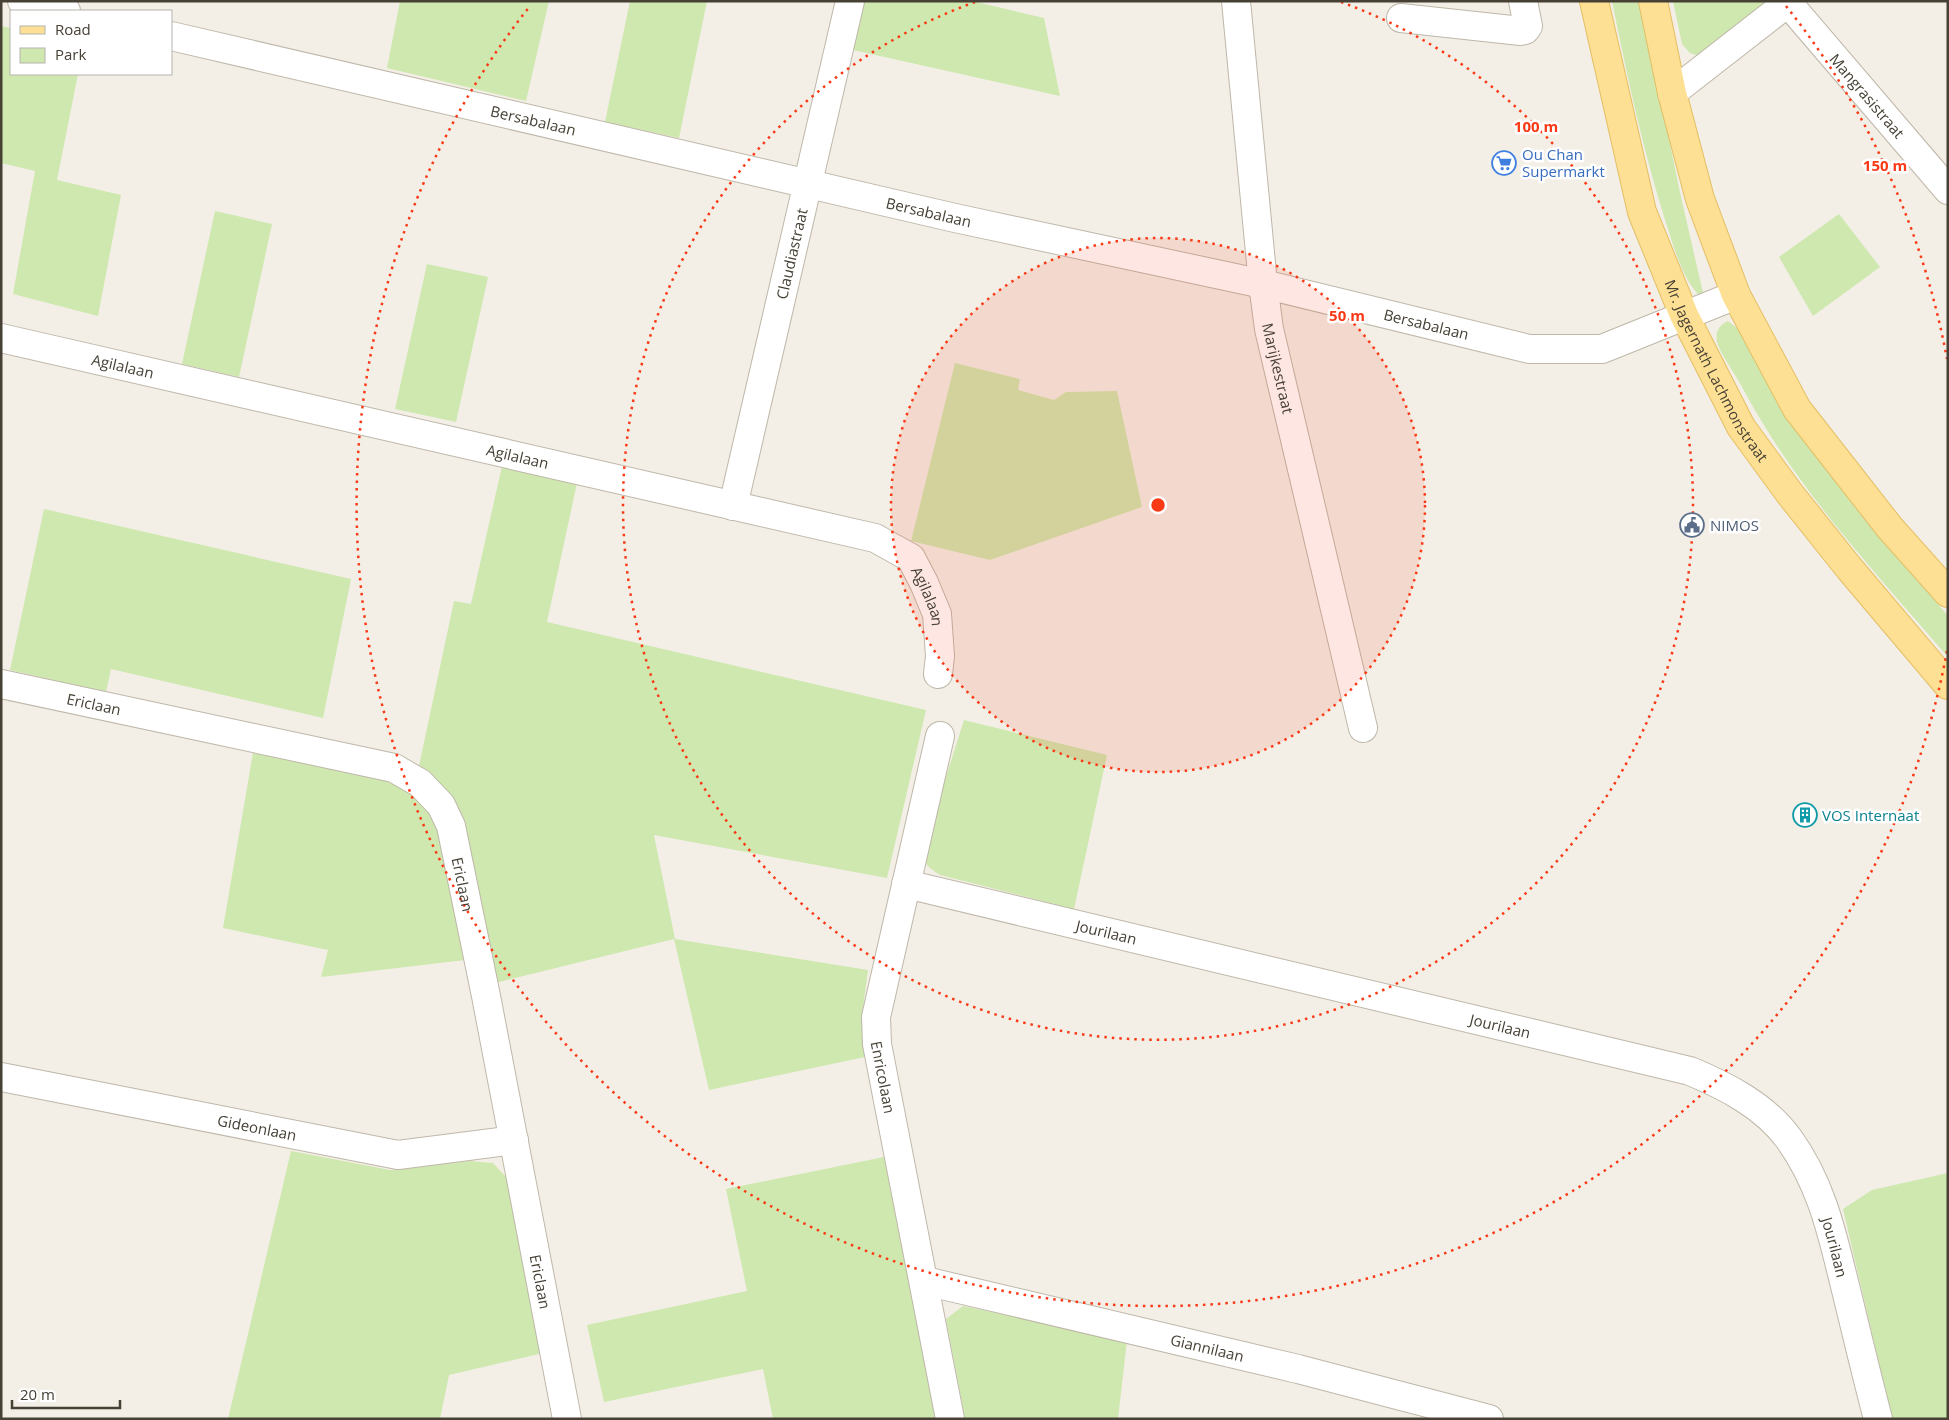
<svg xmlns="http://www.w3.org/2000/svg" width="1949" height="1420" viewBox="0 0 1949 1420" font-family="'Open Sans',sans-serif">
<rect width="100%" height="100%" fill="#f3efe6"/>
<g fill="#cee8af">
<polygon points="400,1 549,1 526,101 387,68"/>
<polygon points="630,1 707,1 679,138 605,122"/>
<polygon points="862,1 972,1 1044,18 1060,96 853,50"/>
<path d="M1612,1H1641L1679,188L1703,293L1699,295C1683,280 1673,244 1666,223C1643,150 1627,76 1612,1Z"/>
<polygon points="1673,1 1768,1 1702,57 1690,53 1682,44"/>
<polygon points="1,26 11,28 11,74 78,74 57,180 121,195 98,316 13,294 35,171 1,163"/>
<polygon points="215,211 272,224 239,377 182,364"/>
<polygon points="1839,214 1880,267 1813,316 1779,257"/>
<polygon points="427,264 488,277 456,422 395,409"/>
<path d="M1728,321L1746,335L1872,525L1948,616V657C1874,571 1794,486 1741,385C1735,374 1720,353 1717,342C1715,332 1719,325 1728,321Z"/>
<polygon points="955,363 1020,379 1018,390 1054,400 1066,392 1117,391 1142,507 990,560 911,541"/>
<polygon points="502,466 577,483 547,622 926,710 887,878 654,835 675,939 868,970 862,1015 865,1057 709,1090 674,939 495,983 454,804 438,782 419,766 454,601 471,604"/>
<polygon points="44,509 351,579 323,718 111,669 106,692 10,670"/>
<path d="M964,720L1107,755L1074,909L940,875C926,866 922,863 924,846Z"/>
<path d="M253,753C278,758 303,763 329,768C376,777 414,781 438,828L465,960L321,977L328,950L223,928Z"/>
<polygon points="291,1151 390,1170 470,1161 493,1163 506,1177 513,1199 543,1353 449,1375 440,1419 228,1419"/>
<polygon points="884,1157 936,1419 773,1419 763,1369 604,1402 587,1325 747,1291 726,1189"/>
<polygon points="1948,1173 1948,1419 1892,1419 1843,1209 1872,1190"/>
<polygon points="963,1306 1127,1340 1118,1419 965,1419 946,1319"/>
</g>
<g fill="none" stroke-linecap="round" stroke-linejoin="round">
<g stroke="#bfb7a9" stroke-width="30">
<g id="minor">
<polyline points="22,1 66,11"/>
<path id="s1" d="M1236,1L1263,284L1269,329L1363,728"/>
<path id="s2" d="M1788,3L1948,190"/>
<polyline points="1401,18 1521,31 1525,30 1528,26 1523,1"/>
<path id="s3" d="M171,36L955,218L1263,284L1529,349H1602L1736,295"/>
<polyline points="1672,93 1790,1"/>
<path id="s4" d="M1,338L875,538L911,558L924,583L937,614L940,656L938,674"/>
<path id="s5" d="M733,506L850,1"/>
<path id="s6" d="M1,684L394,768L420,783L441,805L451,826L486,996L567,1419"/>
<path id="s7" d="M940,736L876,1017L877,1044L950,1419"/>
<path id="s8" d="M906,884L1690,1071C1726,1086 1765,1106 1789,1139C1823,1186 1833,1238 1847,1294C1857,1335 1867,1377 1878,1419"/>
<path id="s9" d="M1,1077L398,1155L514,1140"/>
<path id="s10" d="M925,1281L1298,1369L1489,1419"/>
</g>
</g>
<g stroke="#e4be64" stroke-width="30">
<g id="major">
<path id="s11" d="M1594,1L1642,212L1684,315L1741,427L1790,494L1849,568L1948,685"/>
<polyline points="1653,1 1672,93 1700,199 1736,295 1797,409 1890,528 1948,593"/>
</g>
</g>
<use href="#minor" stroke="#fff" stroke-width="28"/>
<use href="#major" stroke="#fee094" stroke-width="28"/>
</g>
<circle cx="1158" cy="505" r="267" fill="#fa3a16" fill-opacity=".12"/>
<g fill="none" stroke="#fa3a16" stroke-width="2.5" stroke-dasharray="2.5 5">
<circle cx="1158" cy="505" r="267"/>
<path d="M1341 2A535 535 0 1 1 975 2"/>
<path d="M1947 651A802 802 0 1 1 530 6M1786 6A802 802 0 0 1 1947 359"/>
</g>
<defs>
<g id="supermarket-ring" transform="scale(1.25)"><circle r="9.5" fill="#fff" stroke="#3f7fe0" stroke-width="1.5"/><path d="M-6-5.5h2.5l.6 2H6L4.5 2H-2.5L-4.4-4H-6ZM-1.5 3.2a1.3 1.3 0 1 0 .1 0ZM3 3.2a1.3 1.3 0 1 0 .1 0Z" fill="#3f7fe0"/></g>
<g id="civic-ring" transform="scale(1.25)"><circle r="9.5" fill="#fff" stroke="#5c6f8a" stroke-width="1.5"/><path d="M-.6-6.5H3V-4.5H.6V-3L4-1V1h2V6H-6V1h2V-1L-.6-3ZM-1.2 2.5V6h2.4V2.5Z" fill="#5c6f8a"/></g>
<g id="building-ring" transform="scale(1.25)"><circle r="9.5" fill="#fff" stroke="#0f9aa8" stroke-width="1.5"/><path d="M-4-6H4V6H1V3H-1V6H-4ZM-2.5-4.3h1.7v1.8h-1.7ZM.8-4.3h1.7v1.8H.8ZM-2.5-1h1.7V.8h-1.7ZM.8-1h1.7V.8H.8Z" fill="#0f9aa8"/></g>
</defs>
<g fill-rule="evenodd">
<use href="#supermarket-ring" x="1504" y="163"/>
<use href="#civic-ring" x="1692" y="525"/>
<use href="#building-ring" x="1805" y="815"/>
</g>
<g text-anchor="middle" dominant-baseline="central" stroke-width="5" stroke-linejoin="round" paint-order="stroke">
<g font-size="15" fill="#464035" stroke="#fff">
<text stroke="none"><textPath href="#s2" startOffset="122">Mangrasistraat</textPath></text>
<text stroke="none"><textPath href="#s3" startOffset="372">Bersabalaan</textPath></text>
<text stroke="none"><textPath href="#s3" startOffset="778">Bersabalaan</textPath></text>
<text stroke="none"><textPath href="#s5" startOffset="259">Claudiastraat</textPath></text>
<text stroke="none"><textPath href="#s3" startOffset="1288">Bersabalaan</textPath></text>
<text stroke="none"><textPath href="#s4" startOffset="125">Agilalaan</textPath></text>
<text stroke="none"><textPath href="#s1" startOffset="370">Marijkestraat</textPath></text>
<text stroke="none"><textPath href="#s11" startOffset="392">Mr. Jagernath Lachmonstraat</textPath></text>
<text stroke="none"><textPath href="#s4" startOffset="530">Agilalaan</textPath></text>
<text stroke="none"><textPath href="#s4" startOffset="980">Agilalaan</textPath></text>
<text stroke="none"><textPath href="#s6" startOffset="95">Ericlaan</textPath></text>
<text stroke="none"><textPath href="#s6" startOffset="545">Ericlaan</textPath></text>
<text stroke="none"><textPath href="#s8" startOffset="206">Jourilaan</textPath></text>
<text stroke="none"><textPath href="#s8" startOffset="611">Jourilaan</textPath></text>
<text stroke="none"><textPath href="#s7" startOffset="349">Enricolaan</textPath></text>
<text stroke="none"><textPath href="#s9" startOffset="261">Gideonlaan</textPath></text>
<text stroke="none"><textPath href="#s8" startOffset="1046">Jourilaan</textPath></text>
<text stroke="none"><textPath href="#s6" startOffset="950">Ericlaan</textPath></text>
<text stroke="none"><textPath href="#s10" startOffset="290">Giannilaan</textPath></text>
</g>
<g font-size="15" fill="#366cbe" stroke="#fff" text-anchor="start">
<text x="1522" y="154">Ou Chan<tspan x="1522" dy="17">Supermarkt</tspan></text>
</g>
<g font-size="15" fill="#4e5e75" stroke="#fff" text-anchor="start">
<text x="1710" y="525">NIMOS</text>
</g>
<g font-size="15" fill="#0d838f" stroke="#fff" text-anchor="start">
<text x="1822" y="815">VOS Internaat</text>
</g>
</g>
<circle cx="1158" cy="505" r="8" fill="#fa3a16" stroke="#fff" stroke-width="2.5"/>
<g font-size="15" text-anchor="middle" font-weight="bold" fill="#fa3a16" stroke="#fff" stroke-width="5" stroke-linejoin="round" paint-order="stroke">
<text x="1536" y="132">100 m</text>
<text x="1885" y="171">150 m</text>
<text x="1347" y="321">50 m</text>
</g>
<rect width="1949" height="1420" fill="none" stroke="#464035" stroke-width="5"/>
<rect x="10" y="10" width="162" height="65" fill="#ffffff" stroke="#b5b3ae"/>
<rect x="20" y="26" width="25" height="8" fill="#fee094" stroke="#b5b3ae"/>
<text x="55" y="35" font-size="15" fill="#464035">Road</text>
<rect x="20" y="48" width="25" height="15" fill="#cee8af" stroke="#b5b3ae"/>
<text x="55" y="60" font-size="15" fill="#464035">Park</text>
<path d="M12 1400v8h108v-8" fill="none" stroke="#464035" stroke-width="2.5"/>
<text x="20" y="1400" font-size="15" fill="#464035" stroke="#ffffff" stroke-width="4" paint-order="stroke">20 m</text>
</svg>
